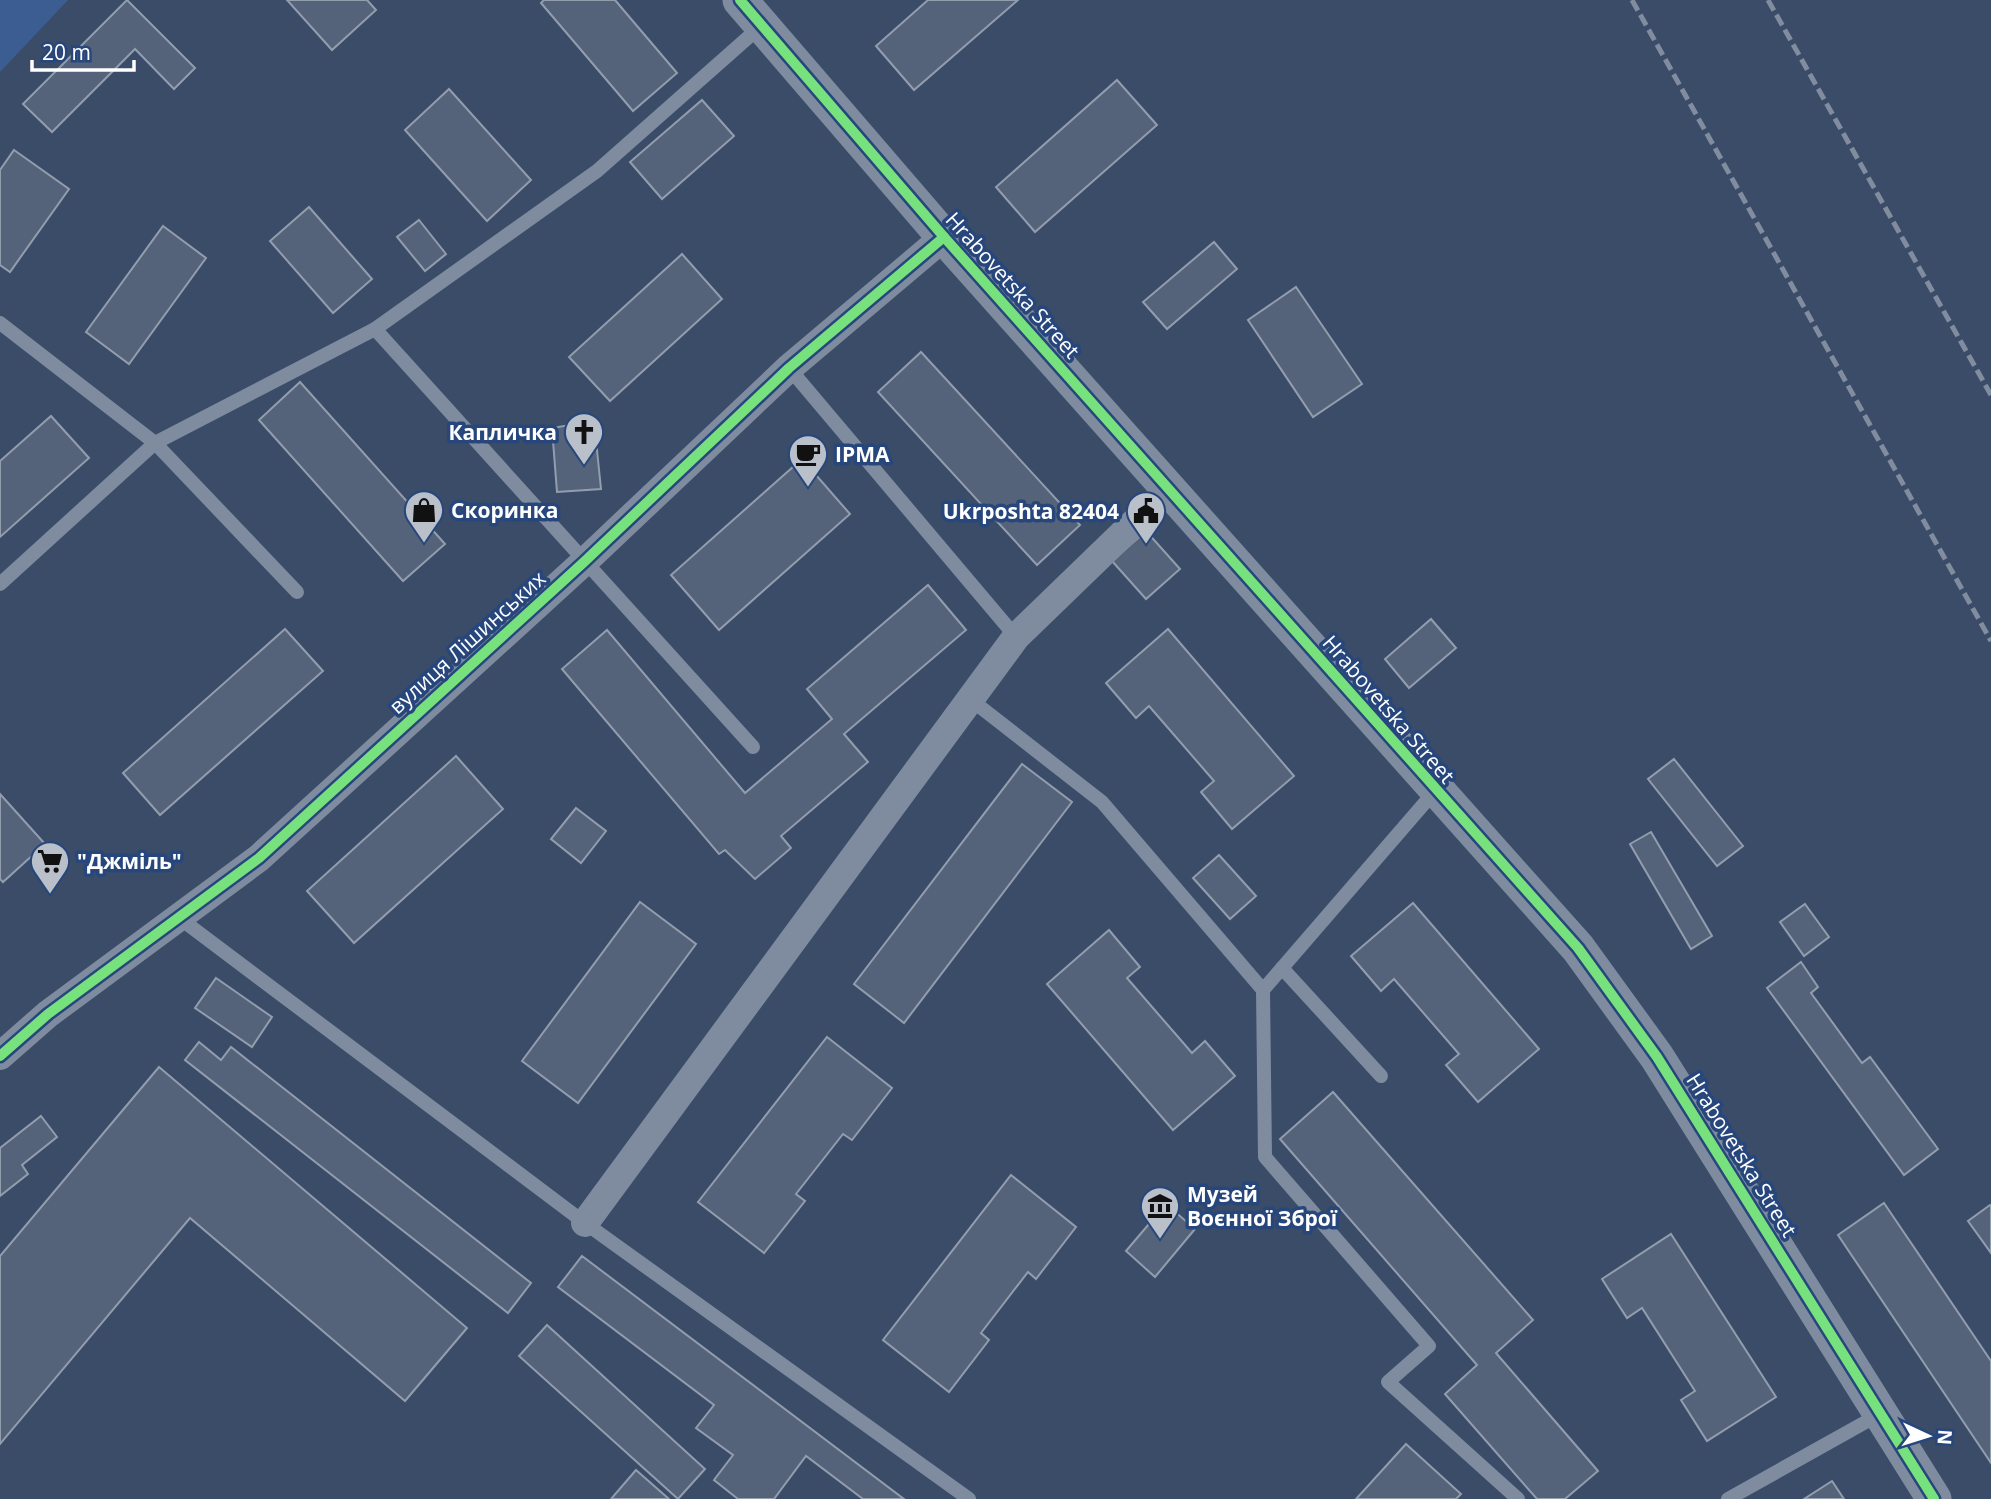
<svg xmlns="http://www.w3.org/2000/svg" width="1991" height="1499" viewBox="0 0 1991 1499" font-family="'Open Sans',sans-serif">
<rect width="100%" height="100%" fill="#3b4c68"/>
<polygon fill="#3b5d92" points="0,0 68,0 0,72"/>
<g fill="#55637a" stroke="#929dae" stroke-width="2">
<polygon points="127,0 195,68 174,89 135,49 52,132 23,104"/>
<polygon points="287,0 367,0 376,10 332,50"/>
<polygon points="544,0 615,0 677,73 633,111 541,3"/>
<polygon points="928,0 1018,0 914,90 876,46"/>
<polygon points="1117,80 1157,125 1035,232 996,187"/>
<polygon points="449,89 531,180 487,221 405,130"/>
<polygon points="702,100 734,136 662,199 630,162"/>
<polygon points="14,150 69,189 10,272 0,265 0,170"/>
<polygon points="309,207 372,279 333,313 270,241"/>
<polygon points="419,220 446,254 425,271 397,237"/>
<polygon points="163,226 206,258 129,364 86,332"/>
<polygon points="1214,242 1237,269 1167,329 1143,302"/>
<polygon points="682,254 722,299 610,401 569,357"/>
<polygon points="1296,287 1362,384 1313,417 1248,320"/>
<polygon points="921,352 1080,525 1037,565 878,392"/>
<polygon points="300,382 445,544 403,581 259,420"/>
<polygon points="51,416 89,458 0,537 0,461"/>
<polygon points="594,421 601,489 557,492 552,428"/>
<polygon points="802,459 850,514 719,630 671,575"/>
<polygon points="1146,531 1180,569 1146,599 1112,561"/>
<polygon points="928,585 966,630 844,734 868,762 781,836 791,848 755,879 725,850 719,854 562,669 607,630 745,793 832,719 807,689"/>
<polygon points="1431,619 1456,648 1409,688 1385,659"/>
<polygon points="285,629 323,671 160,815 123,773"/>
<polygon points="1168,629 1294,776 1232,829 1201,792 1214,781 1149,706 1136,718 1106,683"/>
<polygon points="456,756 503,809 354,943 307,891"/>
<polygon points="1674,759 1743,846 1717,866 1648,779"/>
<polygon points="1022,764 1072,802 904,1023 854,984"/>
<polygon points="0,794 45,844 3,882 0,879"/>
<polygon points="576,808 606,831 581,863 551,839"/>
<polygon points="1651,832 1712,936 1691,949 1630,844"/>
<polygon points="1219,855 1256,896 1230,919 1193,878"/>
<polygon points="640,902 696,944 578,1103 522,1061"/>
<polygon points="1413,903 1539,1049 1478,1102 1446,1065 1459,1054 1394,979 1381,991 1351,956"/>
<polygon points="1805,904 1829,937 1804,956 1780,922"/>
<polygon points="1109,930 1140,967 1127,978 1192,1053 1205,1041 1235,1076 1173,1130 1047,984"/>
<polygon points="1801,962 1818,987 1811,993 1862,1063 1870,1057 1938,1149 1904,1175 1767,988"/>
<polygon points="216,978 272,1017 252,1047 195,1008"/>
<polygon points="827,1037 892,1088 852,1140 843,1134 796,1194 805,1201 764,1253 698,1202"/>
<polygon points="199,1042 221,1060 231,1047 531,1283 508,1313 185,1060"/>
<polygon points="159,1067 467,1328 405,1401 190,1218 0,1444 0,1256"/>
<polygon points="1333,1092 1533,1320 1496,1353 1598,1471 1565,1499 1537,1499 1445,1394 1477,1365 1280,1139"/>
<polygon points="41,1116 57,1137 22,1165 28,1174 0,1196 0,1148"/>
<polygon points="1011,1175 1076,1227 1036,1279 1028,1272 981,1333 989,1340 949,1392 883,1340"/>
<polygon points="1884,1203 1991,1361 1991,1463 1838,1235"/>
<polygon points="1166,1204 1195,1229 1155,1277 1126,1251"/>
<polygon points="1990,1205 1991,1206 1991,1253 1968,1221"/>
<polygon points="1671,1234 1776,1397 1707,1441 1681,1400 1695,1391 1642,1308 1627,1318 1602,1279"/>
<polygon points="582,1256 904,1499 863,1499 806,1456 774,1499 738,1499 714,1480 733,1455 696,1428 714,1405 558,1287"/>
<polygon points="547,1325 705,1469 678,1499 519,1356"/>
<polygon points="1406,1444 1461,1494 1456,1499 1356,1499"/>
<polygon points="636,1470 669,1499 611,1499"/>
<polygon points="1832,1481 1844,1499 1804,1499"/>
</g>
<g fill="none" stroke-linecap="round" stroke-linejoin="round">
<g stroke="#7f8c9f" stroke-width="14">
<polyline points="0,323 155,443 297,592"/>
<polyline points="375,329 753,747"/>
<polyline points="789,368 1016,637"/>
<polyline points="0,584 155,443 375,329 597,171 761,26"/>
<polyline points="970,699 1102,802 1263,990 1265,1157 1429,1346 1388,1382 1518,1499"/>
<polyline points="178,917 585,1223 969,1499"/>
<polyline points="1282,968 1381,1076"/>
<polyline points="1263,990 1435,791"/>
<polyline points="1728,1499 1880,1414"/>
</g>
<g stroke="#7f8c9f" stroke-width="28">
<polyline points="0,1056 48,1014 259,858 584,562 789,368 944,237"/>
<polyline points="585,1223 1016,637 1169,489"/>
</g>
<polyline stroke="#7f8c9f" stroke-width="35" points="740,0 944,237 1578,948 1657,1057 1934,1499"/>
<g stroke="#818d9f" stroke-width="5" stroke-dasharray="12 5" stroke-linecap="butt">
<polyline points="1632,0 1991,641"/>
<polyline points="1768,0 1991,395"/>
</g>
<g stroke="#27477c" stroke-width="15">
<g id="cycleway">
<polyline points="740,0 944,237 1578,948 1657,1057 1934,1499"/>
<polyline points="0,1056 48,1014 259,858 584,562 789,368 944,237"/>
</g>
</g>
<use href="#cycleway" stroke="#77e17e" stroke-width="10"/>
</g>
<defs>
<g id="church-pin" transform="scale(2.0125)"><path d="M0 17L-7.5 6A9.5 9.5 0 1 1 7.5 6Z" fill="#bac0ca" stroke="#27477c"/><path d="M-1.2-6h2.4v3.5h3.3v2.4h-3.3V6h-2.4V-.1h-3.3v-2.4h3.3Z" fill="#111"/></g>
<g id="cafe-pin" transform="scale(2.0125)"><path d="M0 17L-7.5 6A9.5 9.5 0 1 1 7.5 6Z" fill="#bac0ca" stroke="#27477c"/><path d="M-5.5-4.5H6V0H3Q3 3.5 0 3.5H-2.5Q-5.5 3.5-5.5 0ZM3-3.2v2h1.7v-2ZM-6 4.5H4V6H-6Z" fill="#111"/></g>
<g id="shop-pin" transform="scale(2.0125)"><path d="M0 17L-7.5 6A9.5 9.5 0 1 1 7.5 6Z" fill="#bac0ca" stroke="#27477c"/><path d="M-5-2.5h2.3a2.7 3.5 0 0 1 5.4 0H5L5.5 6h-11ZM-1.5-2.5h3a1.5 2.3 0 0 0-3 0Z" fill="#111"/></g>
<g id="civic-pin" transform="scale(2.0125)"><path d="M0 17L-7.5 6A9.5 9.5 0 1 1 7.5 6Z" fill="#bac0ca" stroke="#27477c"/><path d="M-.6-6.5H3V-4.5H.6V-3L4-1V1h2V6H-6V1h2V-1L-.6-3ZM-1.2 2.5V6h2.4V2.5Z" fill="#111"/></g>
<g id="supermarket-pin" transform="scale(2.0125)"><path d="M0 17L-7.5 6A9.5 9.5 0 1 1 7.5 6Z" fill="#bac0ca" stroke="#27477c"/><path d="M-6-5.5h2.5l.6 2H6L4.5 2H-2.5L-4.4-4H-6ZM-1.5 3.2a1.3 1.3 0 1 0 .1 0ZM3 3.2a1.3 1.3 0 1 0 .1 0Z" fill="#111"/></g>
<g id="museum-pin" transform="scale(2.0125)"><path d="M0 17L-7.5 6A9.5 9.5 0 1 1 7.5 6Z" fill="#bac0ca" stroke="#27477c"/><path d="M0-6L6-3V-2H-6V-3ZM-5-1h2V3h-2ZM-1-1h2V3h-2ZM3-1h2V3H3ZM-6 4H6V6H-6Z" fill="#111"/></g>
</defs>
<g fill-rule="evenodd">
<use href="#church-pin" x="584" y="432"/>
<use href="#cafe-pin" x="808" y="454"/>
<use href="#shop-pin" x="424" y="510"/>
<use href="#civic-pin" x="1146" y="511"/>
<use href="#supermarket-pin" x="50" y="861"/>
<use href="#museum-pin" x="1160" y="1206"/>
</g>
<g text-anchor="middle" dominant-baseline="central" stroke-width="7" stroke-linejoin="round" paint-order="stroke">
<g font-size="21" fill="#fff" stroke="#27477c">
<text transform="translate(1013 285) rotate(48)">Hrabovetska Street</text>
<text transform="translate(467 642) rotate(-42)">вулиця Лішинських</text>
<text transform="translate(1389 709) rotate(49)">Hrabovetska Street</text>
<text transform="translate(1742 1155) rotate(58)">Hrabovetska Street</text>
</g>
<g font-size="21" font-weight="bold" fill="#fff" stroke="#27477c" text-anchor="start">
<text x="557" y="432" text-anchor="end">Капличка</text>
<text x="835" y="454">ІРМА</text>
<text x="451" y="510">Скоринка</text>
<text x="1119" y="511" text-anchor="end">Ukrposhta 82404</text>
<text x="77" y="861">"Джміль"</text>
<text x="1187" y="1194">Музей<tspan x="1187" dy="24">Воєнної Зброї</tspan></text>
</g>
</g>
<g transform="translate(1928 1436) rotate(94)" stroke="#27477c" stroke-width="5" paint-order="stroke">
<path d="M0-5L12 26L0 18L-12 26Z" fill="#ffffff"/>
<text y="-10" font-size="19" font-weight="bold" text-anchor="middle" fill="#ffffff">N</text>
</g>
<path d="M32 60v10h102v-10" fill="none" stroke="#ffffff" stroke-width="3.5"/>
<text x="42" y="60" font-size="21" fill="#ffffff" stroke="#27477c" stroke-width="5" paint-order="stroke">20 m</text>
</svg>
